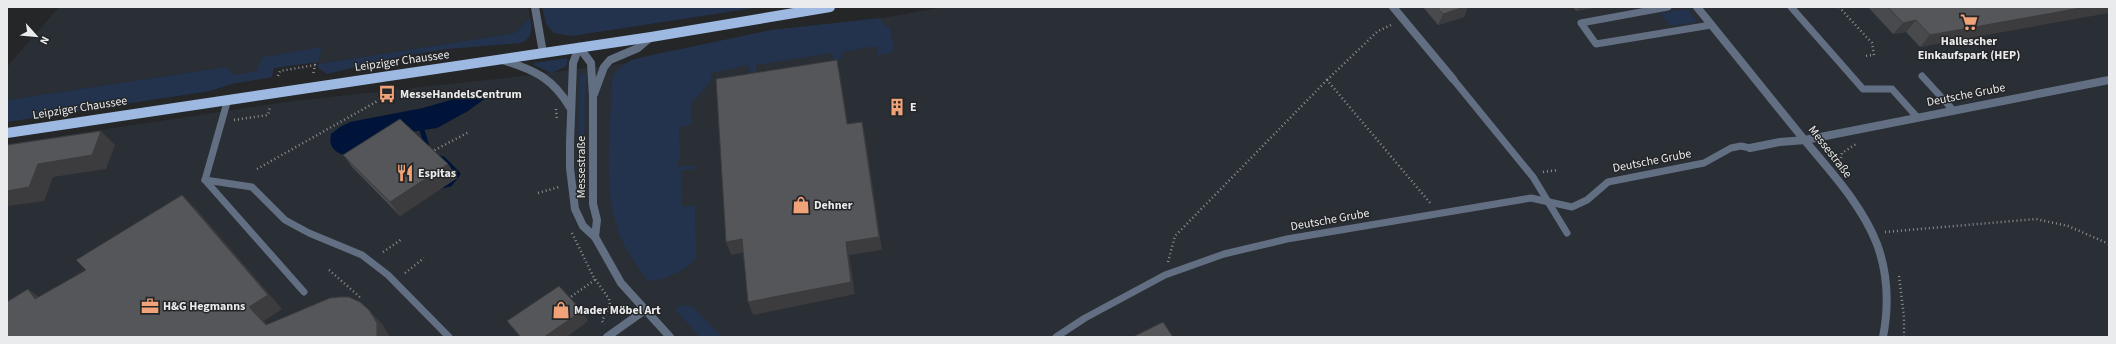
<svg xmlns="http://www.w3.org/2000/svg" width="2116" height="344" viewBox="0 0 2116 344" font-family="'Source Sans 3',sans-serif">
<rect width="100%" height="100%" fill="#242628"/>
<g fill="#2a2e35">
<polygon points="59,7 528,7 530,17 515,33 318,64 322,47 262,57 258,71 234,75 226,67 7,100 7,67"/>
<polygon points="944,7 2109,7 2109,337 7,337 7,144 293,101 496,79 628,63"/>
</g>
<g fill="#23334d">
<polygon points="542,7 760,7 572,36 554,33 546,24"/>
<polygon points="1688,9 1697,22 1670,26 1660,13"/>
<path d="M530,17C532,29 533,38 521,43L447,49L393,58L327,74L318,68V62L274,68L272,77L232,84L210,91L7,122V100L226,67L234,75L257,71L262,57L322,47L318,64L515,33Z"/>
<path d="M880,18L885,26L890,27L894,49L891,53L878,55L877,46L841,52L842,59L833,60L832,53L756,65V73H749L748,65L711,73V81L691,103L692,125L679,127L680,160L678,161V167L694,165V169L681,171L682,207L695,205L696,258C690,268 658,284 647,280C635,263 622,245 616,224C603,183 611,124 612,81L613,75L620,67L632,60L647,56L771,30Z"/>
<polygon points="567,58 567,66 551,73 534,65 534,63"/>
<polygon points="586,73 584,141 578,142 580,74"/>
<polygon points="682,305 693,307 722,337 700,337 675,310"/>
</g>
<path fill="#001439" d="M471,94H485L487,97L468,111L437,128L397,134L344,155C334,152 328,145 331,134L340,127L350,122L423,108Z"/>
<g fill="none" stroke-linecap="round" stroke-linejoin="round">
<g stroke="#001439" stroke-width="5">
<polyline points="422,130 428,150"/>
<polyline points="436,157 443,159 458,174 450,184 437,187"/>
</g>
<g stroke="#8f9092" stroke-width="2.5" stroke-dasharray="1 3" stroke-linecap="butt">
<polyline points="1839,7 1872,43 1874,55 1863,56"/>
<polyline points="278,76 280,71 315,65 313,75"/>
<polyline points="1327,80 1378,31 1391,25"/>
<polyline points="556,109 557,120"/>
<polyline points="234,120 268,115 270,107"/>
<polyline points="431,152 469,132"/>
<polyline points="1840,162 1842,153 1856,144"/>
<polyline points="257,169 374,103 385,96 387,92"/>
<polyline points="1543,172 1558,170"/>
<polyline points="538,193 559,187"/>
<polyline points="1885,232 2036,219 2068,226 2109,244"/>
<polyline points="572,233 593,276 609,299 610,305 602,321 605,324"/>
<polyline points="383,252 402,239"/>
<polyline points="1168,262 1175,236 1327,80 1431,204"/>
<polyline points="329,270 361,298"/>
<polyline points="405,273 424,258"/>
<polyline points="1899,276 1904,317 1904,337"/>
<polyline points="568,299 596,279"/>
</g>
<g stroke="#626f83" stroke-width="7">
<polyline points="1668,7 1581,23 1596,44 1711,25"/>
<polyline points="1791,7 1863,89 1892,89 1917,117"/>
<polyline points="1922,76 1953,110"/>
<polyline points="1453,79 1533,177 1567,233"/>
<polyline points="228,99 205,180 252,187 285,220 309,233 362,255 388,275 449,337"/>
<polyline points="205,180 304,292"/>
<polyline points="1056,337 1085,318 1165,275 1224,254 1287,239 1531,198 1572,207 1587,200 1608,182 1704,163 1731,148 1741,146 1750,148"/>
</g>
<g stroke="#626f83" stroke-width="8">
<polyline points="535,7 543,53"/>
<polyline points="1393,7 1453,79"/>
<path d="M1697,7C1732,50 1767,94 1802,137C1829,170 1861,203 1877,244C1888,274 1889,306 1883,337"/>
<polyline points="579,47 573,63 570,143 570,168 575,209 583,226 595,237 621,283 670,337"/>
<polyline points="579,47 591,63 593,97 593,204 597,220 595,237"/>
<path d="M502,60C535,70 553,78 571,109"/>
<polyline points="594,94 604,67 610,60 638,48 651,37"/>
<polyline points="1750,148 1780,142 1805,140 2109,80"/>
<polyline points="607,337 645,310"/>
</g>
<polyline stroke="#9db8e1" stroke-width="10" points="7,133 651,37 830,7"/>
</g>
<g fill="#494a4d">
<polygon points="1423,7 1468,7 1464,17 1438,25"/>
<polygon points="1573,7 1598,7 1576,11"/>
<polygon points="1868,7 2109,7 1920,47 1906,32 1893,34"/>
<polygon points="343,155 448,164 457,178 400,216 353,168"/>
<polygon points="507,321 588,321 566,337 520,337"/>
</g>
<g fill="#3c3c3e">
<polygon points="1464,7 1468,7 1464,17 1438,25 1443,14"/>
<polygon points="1578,7 1598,7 1576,11"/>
<polygon points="2086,7 2109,7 2109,13 1920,47 1930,35"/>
<polygon points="1916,20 1906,32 1893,34 1903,23"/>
<polygon points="837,60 840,74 850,138 847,124"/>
<polygon points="862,122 865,135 882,250 849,255 855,294 753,315 748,302"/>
<polygon points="101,131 115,145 106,169 53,177 44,201 8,206 7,206 7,191 38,164"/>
<polygon points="448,164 457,178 400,216 390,202"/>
<polygon points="182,195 197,210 282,309 264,321 279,337 266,325 249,307"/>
<polygon points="742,239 747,252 731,255 726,242"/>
<polygon points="28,289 47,303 35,299"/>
<polygon points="369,310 382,324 390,337 377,337"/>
<polygon points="582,311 588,321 566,337 544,337"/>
</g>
<g fill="#555659" stroke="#3c3c3e">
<polygon points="1437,7 1464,7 1443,14"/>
<polygon points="1888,7 2086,7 1930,35 1916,20 1903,23"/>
<polygon points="837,60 847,124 862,122 879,237 846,242 851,282 748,302 742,239 726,242 716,79"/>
<polygon points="400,119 448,164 390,202 343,155"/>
<polygon points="101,131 92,155 38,164 29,187 7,191 7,145"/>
<polygon points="182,195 268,295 249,307 266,325 330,298 340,297 349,297 360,302 369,310 377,323 377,337 7,337 7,302 28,289 35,299 86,270 76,260"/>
<polygon points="559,286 582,311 544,337 521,337 507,321"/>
<polygon points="1163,322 1173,337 1133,337"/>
</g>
<defs>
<g id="supermarket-bare" transform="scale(1.38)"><path d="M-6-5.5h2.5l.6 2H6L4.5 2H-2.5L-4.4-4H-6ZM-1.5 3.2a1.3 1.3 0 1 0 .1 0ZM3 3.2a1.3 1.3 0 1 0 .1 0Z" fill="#f0a279" stroke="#242628" stroke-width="2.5" paint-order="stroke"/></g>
<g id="bus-bare" transform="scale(1.38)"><path d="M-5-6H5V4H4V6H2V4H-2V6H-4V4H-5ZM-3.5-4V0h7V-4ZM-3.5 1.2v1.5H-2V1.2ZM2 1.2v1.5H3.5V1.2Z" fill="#f0a279" stroke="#242628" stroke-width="2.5" paint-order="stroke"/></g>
<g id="building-bare" transform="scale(1.38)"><path d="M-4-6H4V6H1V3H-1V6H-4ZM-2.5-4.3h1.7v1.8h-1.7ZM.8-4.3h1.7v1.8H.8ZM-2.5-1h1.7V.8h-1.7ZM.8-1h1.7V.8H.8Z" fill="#f0a279" stroke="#242628" stroke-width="2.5" paint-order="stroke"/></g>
<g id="restaurant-bare" transform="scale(1.38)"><path d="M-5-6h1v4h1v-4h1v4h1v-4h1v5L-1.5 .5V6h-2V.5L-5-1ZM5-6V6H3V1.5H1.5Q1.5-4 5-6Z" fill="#f0a279" stroke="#242628" stroke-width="2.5" paint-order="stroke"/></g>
<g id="shop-bare" transform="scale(1.38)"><path d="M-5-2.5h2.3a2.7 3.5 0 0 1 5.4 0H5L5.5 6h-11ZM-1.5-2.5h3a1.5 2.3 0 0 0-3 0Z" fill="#f0a279" stroke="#242628" stroke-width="2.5" paint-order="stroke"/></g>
<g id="office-bare" transform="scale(1.38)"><path d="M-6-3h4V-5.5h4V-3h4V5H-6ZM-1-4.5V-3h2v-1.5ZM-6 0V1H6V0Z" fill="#f0a279" stroke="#242628" stroke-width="2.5" paint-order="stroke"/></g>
</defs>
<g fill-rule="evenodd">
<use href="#supermarket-bare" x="1969" y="22"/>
<use href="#bus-bare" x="387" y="94"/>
<use href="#building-bare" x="897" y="107"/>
<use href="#restaurant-bare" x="405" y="173"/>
<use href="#shop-bare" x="801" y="205"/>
<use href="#office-bare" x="150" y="306"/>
<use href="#shop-bare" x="561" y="310"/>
</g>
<g text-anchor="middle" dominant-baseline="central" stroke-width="3" stroke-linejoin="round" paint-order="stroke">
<g font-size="12" font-weight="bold" fill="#eaebec" stroke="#242628" text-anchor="start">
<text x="1969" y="41" text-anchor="middle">Hallescher<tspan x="1969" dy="14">Einkaufspark (HEP)</tspan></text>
<text x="400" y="94">MesseHandelsCentrum</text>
<text x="910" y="107">E</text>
<text x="418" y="173">Espitas</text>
<text x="814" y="205">Dehner</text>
<text x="163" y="306">H&amp;G Hegmanns</text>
<text x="574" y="310">Mader Möbel Art</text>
</g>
<g font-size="12" fill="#eaebec" stroke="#242628">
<text transform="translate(402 61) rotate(-8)">Leipziger Chaussee</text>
<text transform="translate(1966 95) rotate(-11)">Deutsche Grube</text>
<text transform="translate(80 108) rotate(-9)">Leipziger Chaussee</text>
<text transform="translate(1830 152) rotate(52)">Messestraße</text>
<text transform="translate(1652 161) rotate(-11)">Deutsche Grube</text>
<text transform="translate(581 167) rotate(-90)">Messestraße</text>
<text transform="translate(1330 220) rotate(-10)">Deutsche Grube</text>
</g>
</g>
<rect width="2116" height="344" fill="none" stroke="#eaebec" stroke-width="16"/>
<g transform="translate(36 36) rotate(117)" stroke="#242628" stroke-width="3" paint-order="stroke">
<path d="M0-3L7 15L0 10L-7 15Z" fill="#eaebec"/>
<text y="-6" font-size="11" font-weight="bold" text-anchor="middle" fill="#eaebec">N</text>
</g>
</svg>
